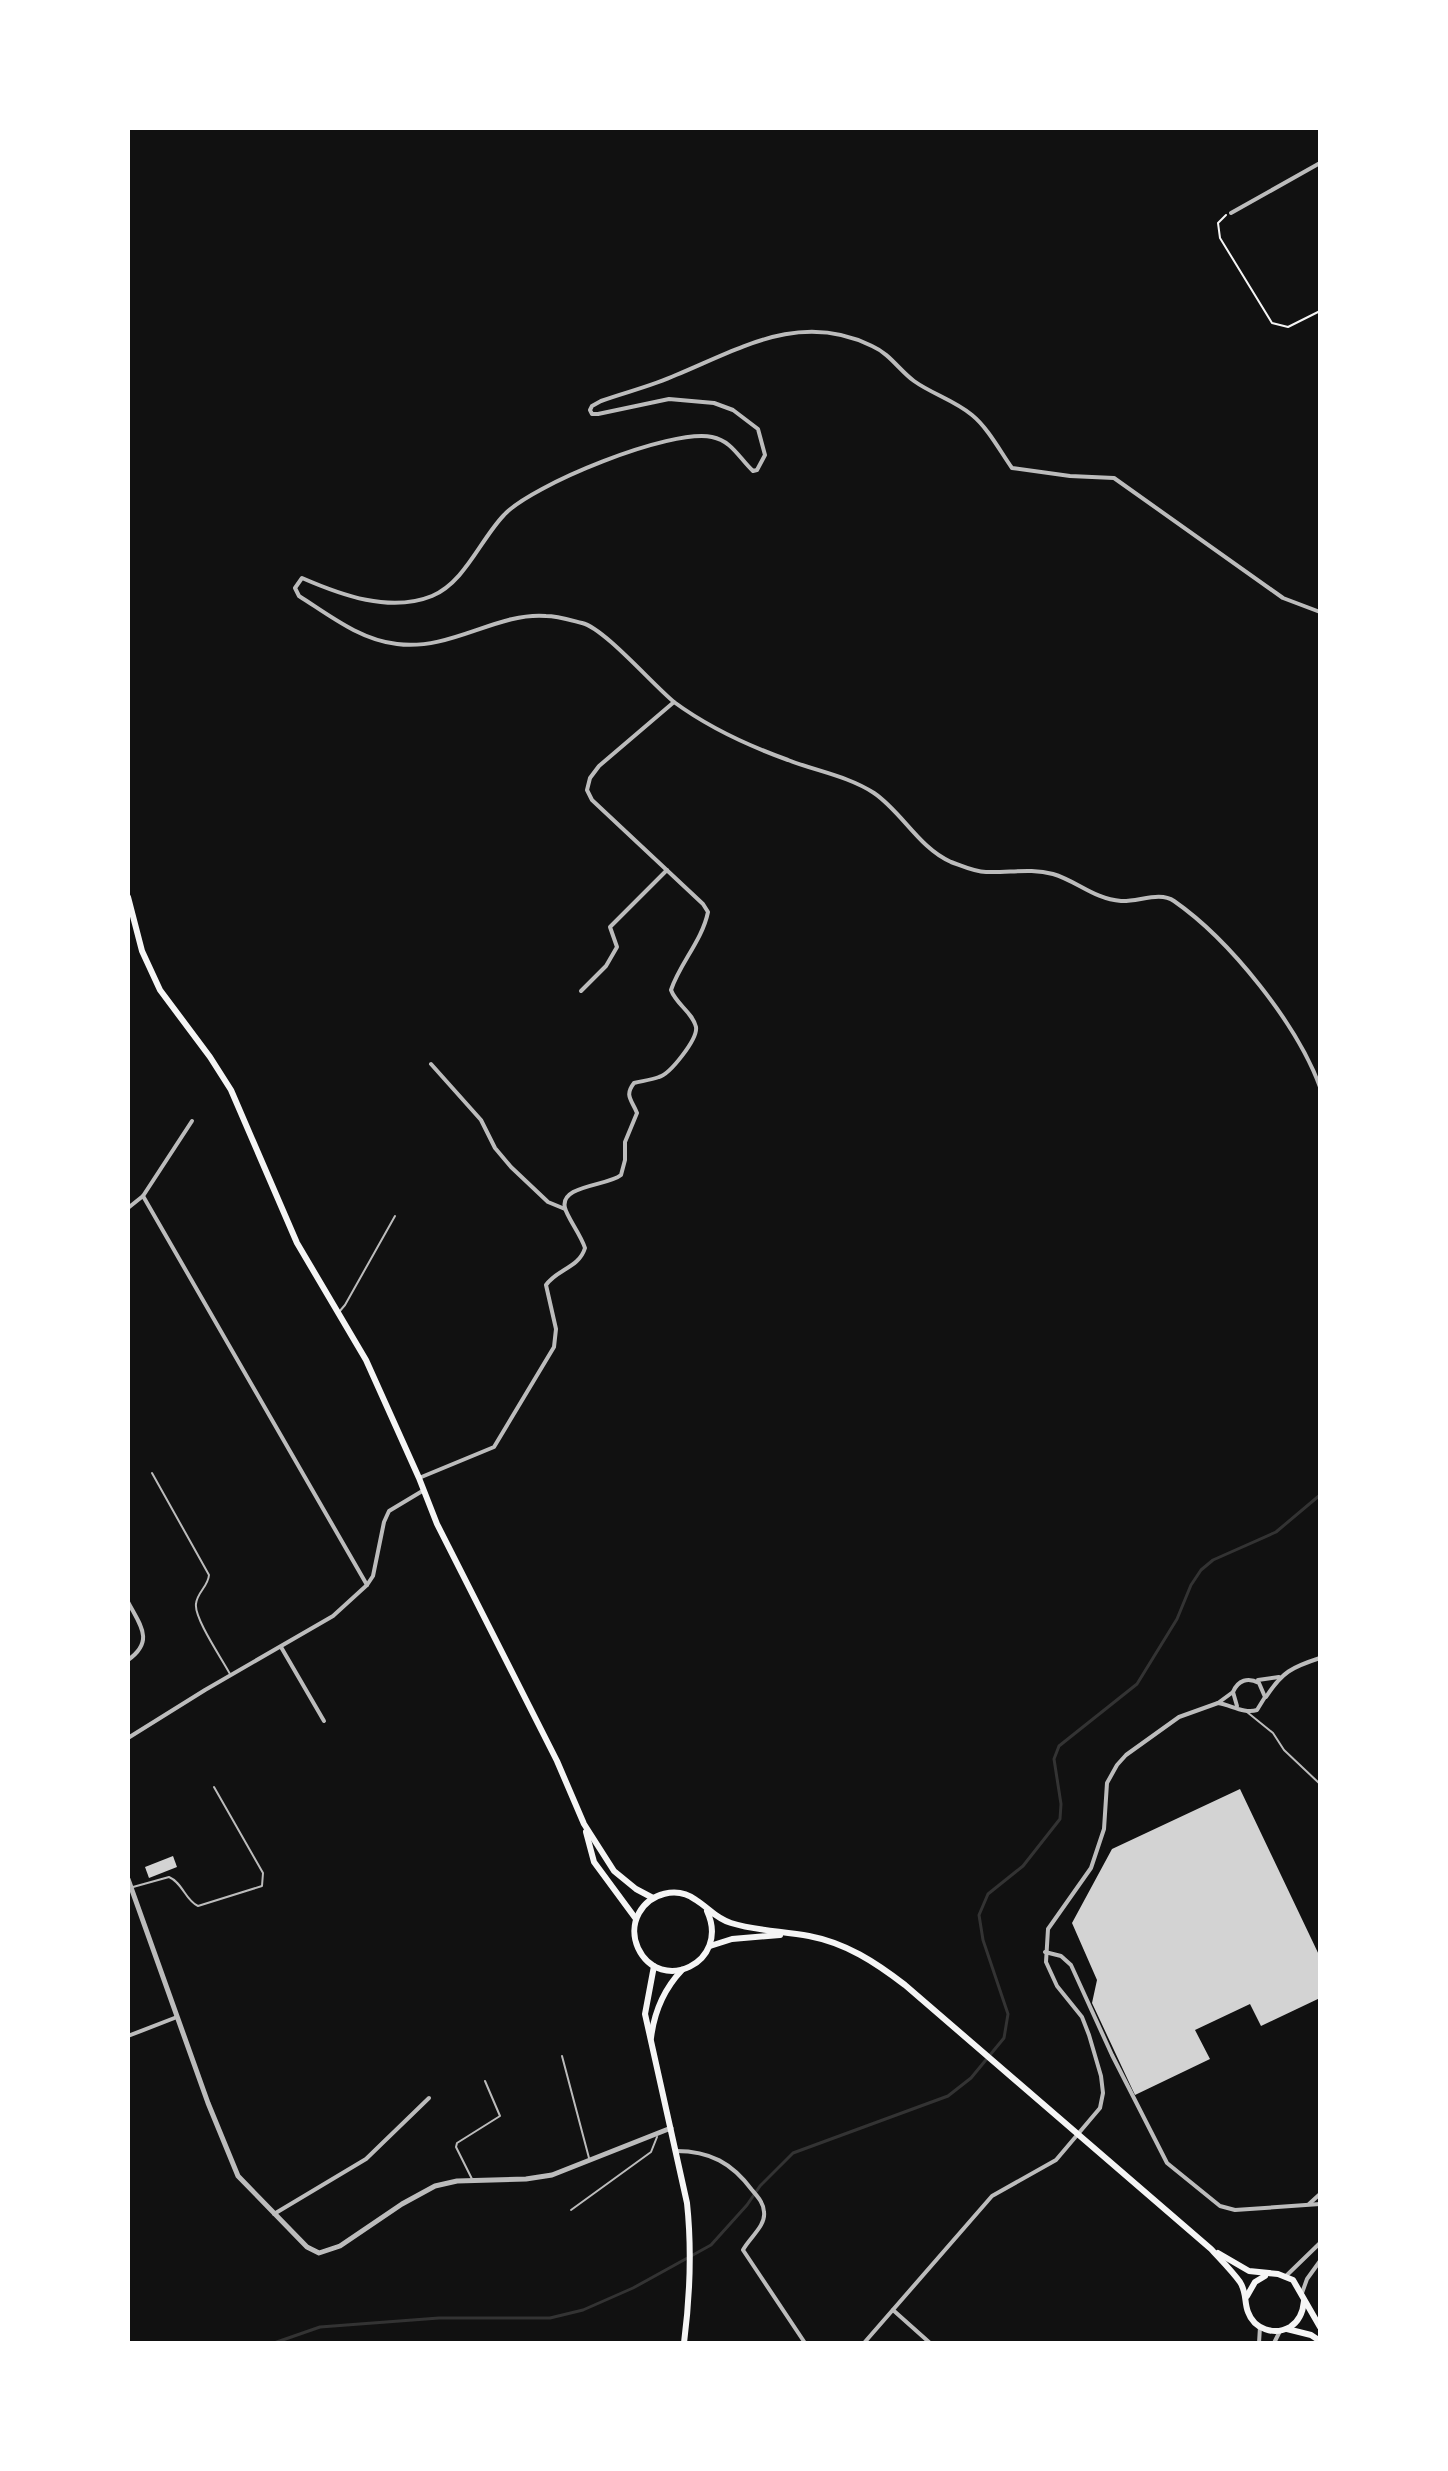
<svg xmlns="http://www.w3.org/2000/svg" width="1448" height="2471" viewBox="0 0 1448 2471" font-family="'Exo 2',sans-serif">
<rect width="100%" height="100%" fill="#111"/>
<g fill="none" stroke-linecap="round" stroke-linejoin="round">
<polyline stroke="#333" stroke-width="3" points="274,2343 320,2327 439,2318 550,2318 583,2310 633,2288 711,2245 747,2205 760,2186 793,2153 948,2096 971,2078 1004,2038 1008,2014 983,1940 979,1915 988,1894 1023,1866 1060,1819 1061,1804 1054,1759 1059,1746 1137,1684 1177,1619 1191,1585 1201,1570 1213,1560 1276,1532 1320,1495"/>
</g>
<g fill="#d3d3d3">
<polygon points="1240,1789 1320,1957 1320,1998 1261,2026 1250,2004 1195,2030 1210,2059 1135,2095 1092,2003 1097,1980 1072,1923 1112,1849"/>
<polygon points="173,1856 177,1867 149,1878 145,1867"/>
</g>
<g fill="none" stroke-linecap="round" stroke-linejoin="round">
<polyline stroke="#f5f5f5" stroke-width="2" points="1226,215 1218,223 1220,238 1272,323 1288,327 1320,311"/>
<g stroke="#bcbcbc" stroke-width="2">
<polyline points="339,1312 345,1305 395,1216"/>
<path d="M152,1473L209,1575C208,1587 197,1592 196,1604C194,1618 222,1659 230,1674"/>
<polyline points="1247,1712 1273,1733 1284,1750 1320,1784"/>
<path d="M133,1887L169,1877C183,1883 185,1900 198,1906L262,1886L263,1873L214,1787"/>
<polyline points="562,2056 589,2158"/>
<polyline points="472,2179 456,2147 457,2143 500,2116 485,2081"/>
<polyline points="571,2210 651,2152 657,2137"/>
</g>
<g stroke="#bcbcbc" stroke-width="4">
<polyline points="1231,213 1320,163"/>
<path d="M1320,612L1283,598L1114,478L1070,476L1012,468C1000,451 988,428 972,415C954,400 932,394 914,381C899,370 890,354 872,346C801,311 741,348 676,375C652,386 626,392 601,401L592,406L590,410L592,414H598L669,399L714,403L733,410L758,429L765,455L757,470L753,471C739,458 732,441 712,437C671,428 531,485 504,515C480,540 465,582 432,596C390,613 341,595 302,578L295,588L299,596C329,615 360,640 397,644C451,651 497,612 546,616C557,616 570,620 582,623C604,628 653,685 674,702C708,727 749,746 788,760C816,771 848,776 874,793C902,812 919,848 951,862C962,866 975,872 986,872C1009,873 1031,868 1053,874C1077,881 1094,899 1121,901C1138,902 1160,891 1174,901C1230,940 1297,1024 1320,1087"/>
<polyline points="581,991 606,966 617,947 610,927 667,870"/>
<polyline points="431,1064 481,1120 495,1148 511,1167 548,1202 565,1209"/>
<polyline points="143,1196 367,1585"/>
<polyline points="128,1208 143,1196 192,1121"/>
<path d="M419,1478L494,1447L554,1347L556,1329L546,1285C557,1269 579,1268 585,1248C581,1235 567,1217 565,1208C559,1185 608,1186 621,1175L625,1160V1142L637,1113C632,1100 624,1096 634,1083C642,1081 651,1080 659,1077C670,1074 698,1039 696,1027C693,1013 676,1004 671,990C680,963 702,941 708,912L703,904L592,800L587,790L590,778L599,766L674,702"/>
<path d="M128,1602C140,1625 155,1641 128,1660"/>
<polyline points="281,1647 324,1721"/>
<polyline points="1258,1680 1279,1677"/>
<path d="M1266,1697C1282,1672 1292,1667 1320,1658"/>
<path d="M1218,1703C1231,1705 1244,1714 1257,1710L1265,1697L1259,1683C1248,1677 1238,1680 1233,1692L1237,1706"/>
<polyline points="128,1738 205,1690 333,1616 367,1585 373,1576 384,1522 389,1511 424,1490"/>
<polyline points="1045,1952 1061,1956 1071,1965 1112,2055 1167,2163 1220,2206 1235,2210 1320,2204"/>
<polyline points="128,2036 177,2017"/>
<path d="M676,2151C710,2151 732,2163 752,2190C757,2196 764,2203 764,2212C766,2226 749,2238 743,2250L805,2343"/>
<polyline points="1309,2204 1320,2194"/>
<polyline points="274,2214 366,2159 429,2098"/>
<polyline points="1286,2276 1320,2243"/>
<polyline points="1302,2293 1307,2279 1320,2261"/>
<polyline points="893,2310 930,2343"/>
<polyline points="864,2343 992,2196 1056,2160 1100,2108 1103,2093 1101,2076 1089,2035 1082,2017 1057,1986 1046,1962 1048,1929 1091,1868 1104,1829 1107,1783 1117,1765 1126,1755 1179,1717 1218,1703 1233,1692"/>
<polyline points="1259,2343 1260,2327"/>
<polyline points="1274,2343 1280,2331"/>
</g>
<polyline stroke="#bcbcbc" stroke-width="5" points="128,1879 208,2103 238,2176 307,2247 319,2253 340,2246 402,2204 435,2186 457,2181 526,2179 552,2175 671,2128"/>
<g stroke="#f5f5f5" stroke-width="6">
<polyline points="128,897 142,951 160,990 210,1057 231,1090 297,1243 366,1360 419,1478 437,1524 557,1761 584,1824 614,1871 636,1889 653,1898"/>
<polyline points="586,1832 594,1862 636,1919"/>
<path d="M707,1911C731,1963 660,1995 638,1948C633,1937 633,1924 639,1913C650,1893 677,1886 696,1900C709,1908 715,1918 731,1923C756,1931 783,1931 809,1936C846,1943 875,1962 905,1985L1211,2249C1221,2260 1232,2271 1240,2282C1247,2293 1244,2302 1248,2312C1254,2329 1274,2336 1290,2327C1300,2321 1303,2312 1304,2301"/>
<polyline points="710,1946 732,1939 780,1935"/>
<path d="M654,1966L645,2014L687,2203C692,2250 690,2296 684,2343"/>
<path d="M651,2038C654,2013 664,1989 682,1970"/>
<polyline points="1218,2253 1249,2271 1278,2274 1293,2280 1320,2327"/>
<polyline points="1247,2296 1255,2282 1265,2276"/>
<polyline points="1287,2329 1311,2335 1320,2341"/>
</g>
</g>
<rect width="1448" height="2471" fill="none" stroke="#ffffff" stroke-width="260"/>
</svg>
